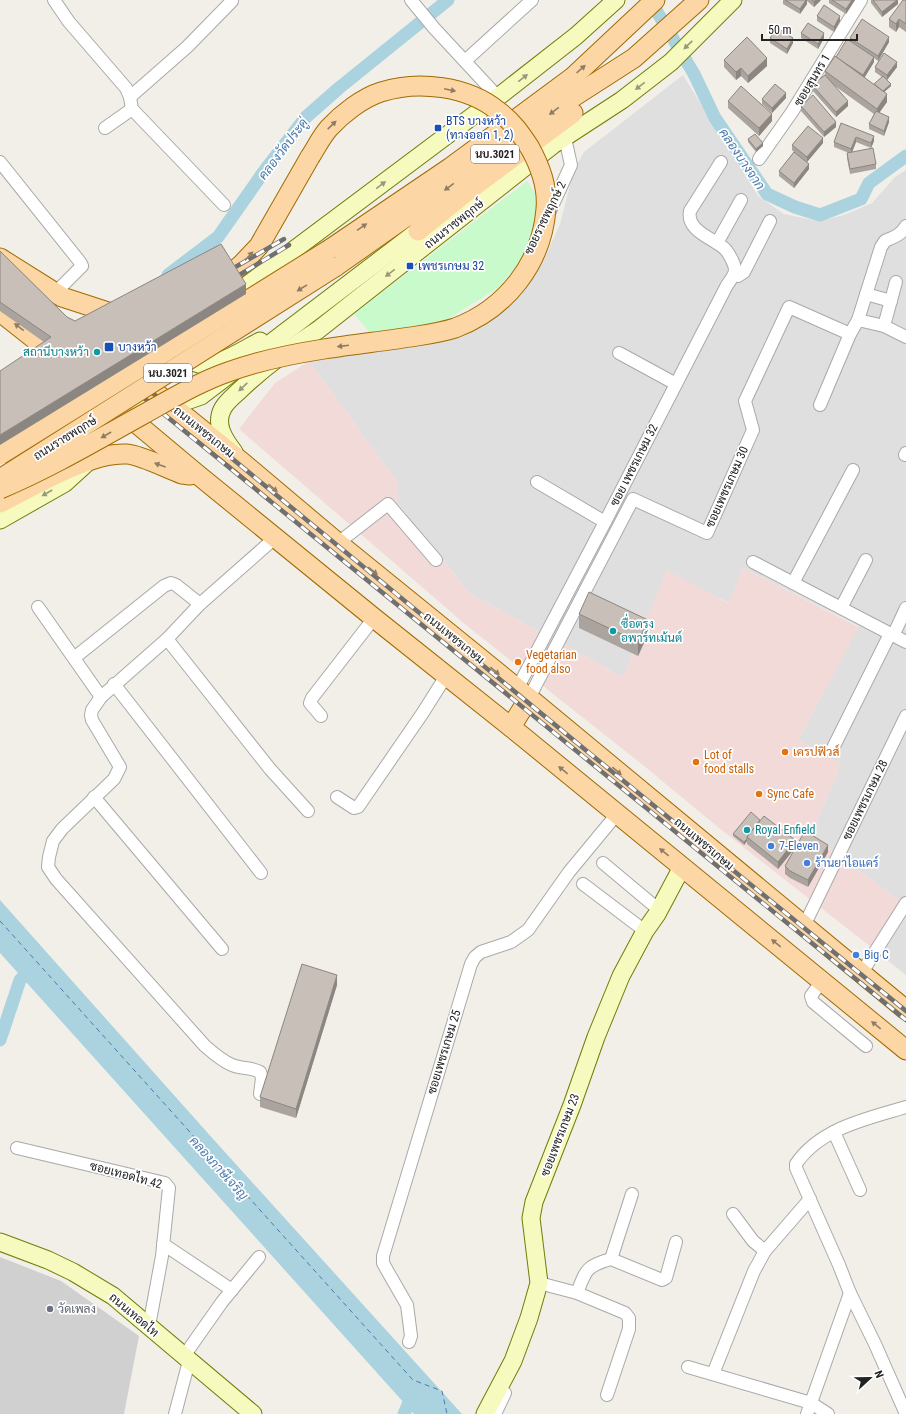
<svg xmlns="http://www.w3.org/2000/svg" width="906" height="1414" viewBox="0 0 906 1414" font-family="'Roboto Condensed',Sarabun,sans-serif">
<rect width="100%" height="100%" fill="#f2efe9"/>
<g fill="#e0dfdf">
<polygon points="683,75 758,196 784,214 818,221 844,215 872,203 895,177 906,170 906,905 811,835 841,764 798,740 859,626 743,568 729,603 667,571 623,677 470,594 398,504 398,483 309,361 414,345 475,329 504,310 542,264 560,224 574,170 584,152"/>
<polygon points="906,916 906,975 881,955"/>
</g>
<polygon fill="#f2dad9" points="309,361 398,483 398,505 470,594 623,677 667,570 728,603 743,568 859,627 798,740 841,764 811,835 906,905 906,916 881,955 719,828 644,766 466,625 239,429 275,383"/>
<polygon fill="#d0d0d0" points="0,1257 61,1281 139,1336 124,1414 0,1414"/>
<polygon fill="#c8facc" points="527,181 554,221 498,288 440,324 371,334 354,314"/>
<polygon fill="#aad3df" points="0,900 214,1140 462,1414 414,1414 0,953"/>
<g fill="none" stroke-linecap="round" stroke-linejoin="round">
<g stroke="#aad3df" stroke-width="13">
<polyline points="650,0 694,74 715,118 767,194 795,207 820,215 861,199 869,183 906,156"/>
<polyline points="168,275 218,237 265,170 306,117 339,88 448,0"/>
<polyline points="0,1040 20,980 34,966"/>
<polyline points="404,1414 414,1391"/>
</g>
<polyline stroke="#4a7aab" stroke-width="1" stroke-dasharray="5 4" stroke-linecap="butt" points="0,921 413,1380 442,1391 447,1414"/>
<g stroke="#a9a9a9" stroke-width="14">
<g id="street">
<polyline points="54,0 69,22 126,88 130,97 132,109 224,205"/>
<polyline points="411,0 434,28 498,97"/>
<polyline points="465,61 532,0"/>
<polyline points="130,97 187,47 232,1"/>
<polyline points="105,128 132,109"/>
<polyline points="759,159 792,112 861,0"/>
<polyline points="0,162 80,262 82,266 55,293"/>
<polyline points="549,213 571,165 565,138"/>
<polyline points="717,243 741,200"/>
<polyline points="734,275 738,276 744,272 770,221"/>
<polyline points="866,294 891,301"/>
<path d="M858,320L881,247L885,241C894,237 901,235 906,226"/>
<polyline points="884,326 896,282"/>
<polyline points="619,353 676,384"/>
<polyline points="820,405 850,334"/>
<polyline points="905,455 906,453"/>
<polyline points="537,482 605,522"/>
<polyline points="338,543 388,504 436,560"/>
<polyline points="753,562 906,642"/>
<polyline points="793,583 853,470"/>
<polyline points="38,607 101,697"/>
<polyline points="841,608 866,560"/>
<polyline points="893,636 906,608"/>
<polyline points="167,639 270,769 308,811"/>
<polyline points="74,658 164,586 171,583 176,585 200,604"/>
<polyline points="114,684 261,873"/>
<path d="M517,689L605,522L726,287C728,283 732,279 734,274C736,270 734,264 732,260C730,256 728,252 725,249C713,238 686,231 690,211L721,162"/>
<polyline points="529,698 633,499 707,533 753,430 745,401 789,307 850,334 858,320 884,326 906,337"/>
<polyline points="321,716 310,703 312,698 374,618"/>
<polyline points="832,750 890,634"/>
<polyline points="94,797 222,949"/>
<polyline points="337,797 354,808 358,807 422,714 446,676"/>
<polyline points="603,863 658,909"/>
<polyline points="583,884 645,931"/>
<polyline points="804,926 906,716"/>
<polyline points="861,974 906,903"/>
<polyline points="822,981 811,996 813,1002 866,1046"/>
<path d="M260,1094L262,1078L260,1072C252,1067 241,1069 232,1065C222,1061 213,1053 205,1046L56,879L48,867L49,857L53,841L62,829L114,779L120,767L92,720L91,715L92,710L101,697L167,639L200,604L276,537"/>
<polyline points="834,1132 860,1190"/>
<polyline points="17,1148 165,1183 169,1188 162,1256 149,1326"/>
<polyline points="733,1214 753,1241 765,1251"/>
<polyline points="163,1244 232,1290"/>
<polyline points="611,1259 632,1194"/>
<polyline points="539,1283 577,1293 625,1313 629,1318 629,1329 607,1395"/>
<path d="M577,1293C586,1270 586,1266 611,1259L662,1280L666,1278L676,1242"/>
<polyline points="409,1342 411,1336 407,1305 388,1272 383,1263 383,1256 471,964 475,957 481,952 511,942 528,930 569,872 617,814"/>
<polyline points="184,1356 222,1302 259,1257"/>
<polyline points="688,1367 811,1403 828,1414"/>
<polyline points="713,1374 754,1271 765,1251 810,1199"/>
<polyline points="175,1414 189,1361"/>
<polyline points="495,1414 505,1393"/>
<polyline points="807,1414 850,1293"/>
<path d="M906,1414L875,1344L850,1293L839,1265L796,1168V1164C820,1128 867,1119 906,1107"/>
</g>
</g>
<g stroke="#707d05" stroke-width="19">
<g id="secondary">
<polyline points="227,300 498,97 576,36 616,0"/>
<path d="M185,349C186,354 188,356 191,360C207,375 244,349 260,341"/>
<path d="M117,396C148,409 170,408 201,396L418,231L429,223"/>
<path d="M234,452C224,439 214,424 223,408C227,401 235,395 240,390C264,367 290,348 318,330L553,145L622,100L671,62L733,0"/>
<polyline points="0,520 65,483 88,462"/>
<polyline points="0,1242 48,1260 73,1272 113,1296 253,1414"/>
<polyline points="485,1414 513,1361 529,1318 539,1283 531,1218 534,1202 572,1105 596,1037 621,976 645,931 657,914 682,867"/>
</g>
</g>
<g stroke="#a06b00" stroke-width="21">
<g id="primary">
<polyline points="418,231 465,193 573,113"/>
<polyline points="330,249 451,167 573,77 655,0"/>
<polyline points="0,258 62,297 108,312 124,314"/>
<polyline points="335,267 488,159 564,103 634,58 699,0"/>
<polyline points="216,285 241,265 259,246 310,157"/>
<polyline points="0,312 61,360"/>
<polyline points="135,376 243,463 338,543 529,698 906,1010"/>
<polyline points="87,382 197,474 374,618 522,736 906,1050"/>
<path d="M0,503C34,486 89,452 127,454C141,455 168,469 182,474L190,475L196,474"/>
<polyline points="511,727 529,698"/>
</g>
</g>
<use href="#street" stroke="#fff" stroke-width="12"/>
<use href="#secondary" stroke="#f7fabf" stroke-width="17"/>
<use href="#primary" stroke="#fcd6a4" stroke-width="19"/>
<g stroke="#707070" stroke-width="4.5">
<g id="rail">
<polyline points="225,273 284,239"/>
<polyline points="231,280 289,245"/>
<polyline points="115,362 588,752 906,1011"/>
<polyline points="106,367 906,1020"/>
</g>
</g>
<use href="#rail" stroke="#fff" stroke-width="3" stroke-dasharray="9" stroke-linecap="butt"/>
<g stroke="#a06b00" stroke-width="21" stroke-linecap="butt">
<g id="primary-bridge">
<polyline points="0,455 330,249"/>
<polyline points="0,479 335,267"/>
<path d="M0,489C50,468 97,440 144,414C171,399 199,382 228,372C258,361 292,354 324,349C355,344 386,341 417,336C430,334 443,332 455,328C506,309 542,263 546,209C548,188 540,166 530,148C521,134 512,121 498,111C468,86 418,80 381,92C362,98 342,114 329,128C321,137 316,148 310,157"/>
</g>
</g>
<use href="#primary-bridge" stroke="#fcd6a4" stroke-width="19"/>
</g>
<g fill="#aba49e">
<polygon points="783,0 821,0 814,7 807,1 807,4 800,14 783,4"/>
<polygon points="829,0 855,0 846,14 829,3"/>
<polygon points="871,0 898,0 898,4 882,17 871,3"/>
<polygon points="906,0 906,32 899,27 896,32 889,27 889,19"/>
<polygon points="817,16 840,21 834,32 817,21"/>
<polygon points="801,33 824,38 818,49 801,38"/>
<polygon points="770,38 793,43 787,54 770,43"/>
<polygon points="850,38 889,42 878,61 874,58 874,62 864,78 874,85 882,77 875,72 875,67 897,67 887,80 891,86 884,92 887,102 879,113 889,122 884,136 869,129 869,124 874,114 832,84 848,106 836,117 812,90 812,85 825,75 825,71 836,57 850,41"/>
<polygon points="724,60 767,66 748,83 741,76 736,80 724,67"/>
<polygon points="786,98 772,113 762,104 762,99"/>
<polygon points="728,101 772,121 759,136 728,108"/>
<polygon points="801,106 836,127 824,137 801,111"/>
<polygon points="841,123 874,141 871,148 856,142 852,153 876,164 876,169 850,174 847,158 847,153 849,153 834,147 834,142"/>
<polygon points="748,139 763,146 756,152 748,142"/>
<polygon points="823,143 807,162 809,169 794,188 779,176 779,171 794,152 792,150 792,145"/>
<polygon points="0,251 67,317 75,321 246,294 44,342 0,311"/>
<polygon points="579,614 648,634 638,656 579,628"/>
<polygon points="733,834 795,848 778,869 747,844 747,841 744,845 733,836"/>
<polygon points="828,852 808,887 790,878 785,874 785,866"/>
<polygon points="337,985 296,1118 260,1107 260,1097"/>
</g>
<g fill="#8b8681">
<polygon points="806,0 807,0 807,4 800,14 800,9"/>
<polygon points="816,0 821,0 814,7 814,2"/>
<polygon points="852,0 855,0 846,14 846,9"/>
<polygon points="897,0 898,0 898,4 882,17 882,12"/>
<polygon points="840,16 840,21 834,32 834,27"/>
<polygon points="899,19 899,27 896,32 896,24"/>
<polygon points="824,33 824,38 818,49 818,44"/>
<polygon points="889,37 889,42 878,61 878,56"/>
<polygon points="793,38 793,43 787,54 787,49"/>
<polygon points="874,57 874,62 863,80 863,75"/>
<polygon points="767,58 767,66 748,83 748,76"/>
<polygon points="897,62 897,67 887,80 887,75"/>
<polygon points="741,68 741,76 736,80 736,72"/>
<polygon points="891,84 891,86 881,95 881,92"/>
<polygon points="786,93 786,98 772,113 772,108"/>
<polygon points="887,94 887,102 877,116 877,109"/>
<polygon points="848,101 848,106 836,117 836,112"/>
<polygon points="772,114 772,121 759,136 759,128"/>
<polygon points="889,117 889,122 884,136 884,131"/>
<polygon points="836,122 836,127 824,137 824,132"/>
<polygon points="874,136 874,141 871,148 871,143"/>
<polygon points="856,137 856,142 851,154 851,149"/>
<polygon points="823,138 823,143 807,162 807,157"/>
<polygon points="763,143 763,146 756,152 756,149"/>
<polygon points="809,164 809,169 794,188 794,183"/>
<polygon points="246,284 246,294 0,445 0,435"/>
<polygon points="648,620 648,634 638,656 638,642"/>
<polygon points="747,839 747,841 744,845 744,842"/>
<polygon points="795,840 795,848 778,869 778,862"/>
<polygon points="828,845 828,852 808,887 808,880"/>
<polygon points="337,975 337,985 296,1118 296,1109"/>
</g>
<g fill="#c7bfb8" stroke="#8b8681">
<polygon points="785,0 806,0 800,9"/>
<polygon points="812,0 816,0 814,2"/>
<polygon points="832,0 852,0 846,9"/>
<polygon points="873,0 897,0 882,12"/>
<polygon points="903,0 906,0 906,24 899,19 896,24 889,19"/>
<polygon points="824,5 840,16 834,27 817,16"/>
<polygon points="862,19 889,37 878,56 850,38"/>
<polygon points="808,23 824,33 818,44 801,33"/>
<polygon points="777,28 793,38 787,49 770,38"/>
<polygon points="747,37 767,58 748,76 741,68 736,72 724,60"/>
<polygon points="847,39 874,57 863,75 836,57"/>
<polygon points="884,53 897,62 887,75 875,67"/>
<polygon points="835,56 887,94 877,109 825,71"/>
<polygon points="825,75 848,101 836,112 812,85"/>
<polygon points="883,76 891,84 883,91 874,84"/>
<polygon points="775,84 786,93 772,108 762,99"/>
<polygon points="741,86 772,114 759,128 728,101"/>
<polygon points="813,95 836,122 824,132 801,106"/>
<polygon points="876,111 889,117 884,131 869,124"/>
<polygon points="841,123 874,136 871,143 856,137 851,149 834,142"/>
<polygon points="808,126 823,138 807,157 792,145"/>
<polygon points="755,134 763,143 756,149 748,139"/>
<polygon points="873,148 876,164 850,169 847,153"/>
<polygon points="794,152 809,164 794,183 779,171"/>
<polygon points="221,244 246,284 0,435 0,371 51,337 0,302 0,251 67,317 75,321"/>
<polygon points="589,592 648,620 638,642 579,614"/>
<polygon points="751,812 760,820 747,837 747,839 744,842 733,834"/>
<polygon points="764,816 795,840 778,862 747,837"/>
<polygon points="805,831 828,845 808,880 790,871 785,866"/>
<polygon points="302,964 337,975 296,1109 260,1097"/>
</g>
<defs><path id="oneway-solid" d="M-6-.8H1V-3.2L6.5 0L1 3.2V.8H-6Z"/></defs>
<g fill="#979978">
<use href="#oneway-solid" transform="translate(688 45) rotate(136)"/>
<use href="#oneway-solid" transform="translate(523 78) rotate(-38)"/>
<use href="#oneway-solid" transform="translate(640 86) rotate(142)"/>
<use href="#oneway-solid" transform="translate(381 185) rotate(-37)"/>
<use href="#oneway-solid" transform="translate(390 273) rotate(142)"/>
<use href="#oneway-solid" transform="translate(243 387) rotate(137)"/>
<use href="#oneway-solid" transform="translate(47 493) rotate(150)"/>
</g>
<g fill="#8f7c63">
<use href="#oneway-solid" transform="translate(581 69) rotate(-42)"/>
<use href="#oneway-solid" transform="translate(450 90) rotate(12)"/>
<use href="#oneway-solid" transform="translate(554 111) rotate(143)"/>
<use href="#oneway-solid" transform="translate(332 125) rotate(-44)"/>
<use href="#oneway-solid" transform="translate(449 187) rotate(144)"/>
<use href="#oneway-solid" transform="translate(362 227) rotate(-34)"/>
<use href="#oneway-solid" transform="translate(249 256) rotate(-47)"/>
<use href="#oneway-solid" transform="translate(302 288) rotate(148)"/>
<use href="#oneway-solid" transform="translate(19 327) rotate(-142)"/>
<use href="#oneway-solid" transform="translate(343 346) rotate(173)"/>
<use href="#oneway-solid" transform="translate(106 435) rotate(150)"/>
<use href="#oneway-solid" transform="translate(160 465) rotate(-160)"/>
<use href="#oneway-solid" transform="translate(273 488) rotate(40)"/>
<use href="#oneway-solid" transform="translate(373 571) rotate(39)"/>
<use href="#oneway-solid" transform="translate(495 671) rotate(39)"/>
<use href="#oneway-solid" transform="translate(563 770) rotate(-141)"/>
<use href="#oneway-solid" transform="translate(617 771) rotate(40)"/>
<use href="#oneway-solid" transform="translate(664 852) rotate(-141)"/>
<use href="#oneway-solid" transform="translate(776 943) rotate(-141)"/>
<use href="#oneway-solid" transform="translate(876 1025) rotate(-141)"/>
</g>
<g fill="#1a4fb4" stroke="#fff" stroke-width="1.5">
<rect x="434" y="124" width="8" height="8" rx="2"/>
<rect x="406" y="262" width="8" height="8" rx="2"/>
<rect x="104" y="342" width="10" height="10" rx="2"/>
</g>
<g fill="#0f9aa8" stroke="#fff" stroke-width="1.5">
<circle cx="97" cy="352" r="4"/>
<circle cx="613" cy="631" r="4"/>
<circle cx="747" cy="830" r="4"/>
</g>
<g fill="#e8710a" stroke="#fff" stroke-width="1.5">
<circle cx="518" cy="662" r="4"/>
<circle cx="785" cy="752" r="4"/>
<circle cx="696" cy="762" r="4"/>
<circle cx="759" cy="794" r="4"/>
</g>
<g fill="#3f7fe0" stroke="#fff" stroke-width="1.5">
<circle cx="771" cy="846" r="4"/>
<circle cx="807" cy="863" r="4"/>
<circle cx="856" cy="955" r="4"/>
</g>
<circle fill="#6b7280" stroke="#fff" stroke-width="1.5" cx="50" cy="1309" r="4"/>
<g text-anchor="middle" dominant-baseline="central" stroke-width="3.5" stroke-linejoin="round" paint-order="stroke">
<g fill="#fff" stroke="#646464" stroke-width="1">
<rect x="471" y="145" width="48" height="18" rx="3"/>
<rect x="144" y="364" width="48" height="18" rx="3"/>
</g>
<g font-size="11" font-weight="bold" fill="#222">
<text x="495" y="154">นบ.3021</text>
<text x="168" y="373">นบ.3021</text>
</g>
<g font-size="12" fill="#222" stroke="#fff">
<text transform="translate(812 80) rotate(-59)">ซอยสุนทร 1</text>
<text transform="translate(545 218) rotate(-64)">ซอยราชพฤกษ์ 2</text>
<text transform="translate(454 224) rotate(-38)">ถนนราชพฤกษ์</text>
<text transform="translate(204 432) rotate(39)">ถนนเพชรเกษม</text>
<text transform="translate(65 438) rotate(-32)">ถนนราชพฤกษ์</text>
<text transform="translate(634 465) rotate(-63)">ซอย เพชรเกษม 32</text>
<text transform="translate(727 487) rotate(-66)">ซอยเพชรเกษม 30</text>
<text transform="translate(454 638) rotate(39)">ถนนเพชรเกษม</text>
<text transform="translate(865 800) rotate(-64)">ซอยเพชรเกษม 28</text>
<text transform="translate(704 844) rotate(40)">ถนนเพชรเกษม</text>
<text transform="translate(444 1052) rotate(-73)">ซอยเพชรเกษม 25</text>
<text transform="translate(560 1135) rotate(-69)">ซอยเพชรเกษม 23</text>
<text transform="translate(126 1175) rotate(15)">ซอยเทอดไท 42</text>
<text transform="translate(134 1315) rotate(40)">ถนนเทอดไท</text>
</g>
<g font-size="12" fill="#164399" stroke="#fff" text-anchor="start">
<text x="446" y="121">BTS บางหว้า<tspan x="446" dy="14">(ทางออก 1, 2)</tspan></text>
<text x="418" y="266">เพชรเกษม 32</text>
<text x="118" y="347">บางหว้า</text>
</g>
<g font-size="12" fill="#0d838f" stroke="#fff" text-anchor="start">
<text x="89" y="352" text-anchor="end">สถานีบางหว้า</text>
<text x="621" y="624">ซื่อตรง<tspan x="621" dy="14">อพาร์ทเม้นต์</tspan></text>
<text x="755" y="830">Royal Enfield</text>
</g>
<g font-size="12" fill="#c56008" stroke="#fff" text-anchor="start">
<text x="526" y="655">Vegetarian<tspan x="526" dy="14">food also</tspan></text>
<text x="793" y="752">เครปฟิวส์</text>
<text x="704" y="755">Lot of<tspan x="704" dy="14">food stalls</tspan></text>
<text x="767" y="794">Sync Cafe</text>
</g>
<g font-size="12" fill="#366cbe" stroke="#fff" text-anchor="start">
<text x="779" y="846">7-Eleven</text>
<text x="815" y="863">ร้านยาไอแคร์</text>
<text x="864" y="955">Big C</text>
</g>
<g font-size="12" fill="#5b616d" stroke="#fff" text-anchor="start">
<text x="58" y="1309">วัดเพลง</text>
</g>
<g font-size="13" font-style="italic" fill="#4a7aab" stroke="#fff">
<text transform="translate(283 149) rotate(-53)">คลองวัดประดู่</text>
<text transform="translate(742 159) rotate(56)">คลองบางจาก</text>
<text transform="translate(219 1168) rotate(48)">คลองภาษีเจริญ</text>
</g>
</g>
<g transform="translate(870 1378) rotate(68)" stroke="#ffffff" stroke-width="3" paint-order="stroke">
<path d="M0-3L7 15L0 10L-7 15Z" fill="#222222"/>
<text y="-6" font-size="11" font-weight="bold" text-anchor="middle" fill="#222222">N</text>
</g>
<path d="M762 34v6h95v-6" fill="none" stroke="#222222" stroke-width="2"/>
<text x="768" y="34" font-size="12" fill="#222222" stroke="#ffffff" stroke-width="3" paint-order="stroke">50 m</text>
</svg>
